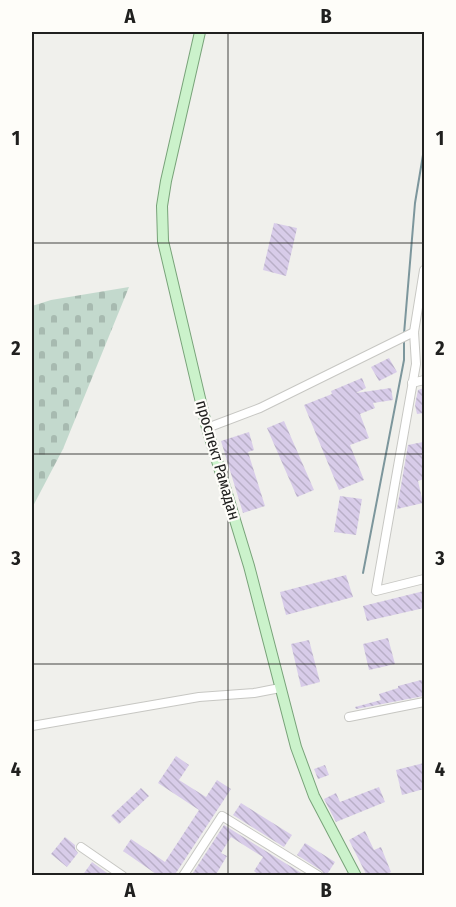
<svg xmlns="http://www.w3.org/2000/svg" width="456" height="907" viewBox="0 0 456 907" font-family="'Fira Sans Condensed',sans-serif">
<defs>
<pattern id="cemetery-stones" width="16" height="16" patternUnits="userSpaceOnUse" patternTransform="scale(1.5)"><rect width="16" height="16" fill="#c3d9cd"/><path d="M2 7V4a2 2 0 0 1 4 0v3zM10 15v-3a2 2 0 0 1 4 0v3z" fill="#a7bab0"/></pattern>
<pattern id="building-back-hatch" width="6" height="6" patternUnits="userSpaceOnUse" patternTransform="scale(1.5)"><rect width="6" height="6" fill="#d8cce9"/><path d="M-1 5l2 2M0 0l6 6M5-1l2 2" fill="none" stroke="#b9afc7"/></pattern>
</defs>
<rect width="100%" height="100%" fill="#f0f0ec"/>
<polygon fill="url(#cemetery-stones)" points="129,287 63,449 32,508 32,306 51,300"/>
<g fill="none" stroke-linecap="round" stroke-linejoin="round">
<g stroke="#7c969c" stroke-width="2">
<polyline points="404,334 415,203 424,149"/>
<polyline points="363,573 404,360 404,340"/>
</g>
</g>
<g fill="url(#building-back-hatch)">
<polygon points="274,223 297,228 286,276 263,270"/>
<polygon points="389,358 397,372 379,381 371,367"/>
<polygon points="362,378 366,388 356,393 391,388 393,400 373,403 375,408 360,414 369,438 350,445 364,480 339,490 304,405 332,394 331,391"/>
<polygon points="424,388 424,413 417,414 415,405 418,390"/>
<polygon points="284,421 314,490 297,497 267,428"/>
<polygon points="249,432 254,450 248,452 265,506 243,513 221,441"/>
<polygon points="423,442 424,479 418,481 423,503 397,509 408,445"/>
<polygon points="340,496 362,499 356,535 334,532"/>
<polygon points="346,575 353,597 286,615 280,592"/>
<polygon points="424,591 424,608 367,621 363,606"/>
<polygon points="388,638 395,664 369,670 363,644"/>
<polygon points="309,640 320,682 301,687 291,644"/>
<polygon points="421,680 424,681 424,696 356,709 355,707 381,700 379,694 398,688 398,686"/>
<polygon points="176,756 189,765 179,780 206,797 217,780 231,789 174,876 159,876 123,851 131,839 165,862 199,810 158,783"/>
<polygon points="424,763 424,789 402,795 396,770"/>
<polygon points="325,765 329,775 318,779 314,769"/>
<polygon points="379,787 385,802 336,822 324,799 336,793 340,802"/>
<polygon points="141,788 149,796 119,824 111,816"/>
<polygon points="241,803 292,835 284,847 233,815"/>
<polygon points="224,825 306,876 260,876 254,871 263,857 231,837 221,853 227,856 215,876 191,876"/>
<polygon points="365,831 374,850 381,847 391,872 383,876 367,876 349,840"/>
<polygon points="65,837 75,845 75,849 78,853 67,867 51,854"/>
<polygon points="305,843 335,862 326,876 322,871 297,855"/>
<polygon points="92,862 111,876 82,876"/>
</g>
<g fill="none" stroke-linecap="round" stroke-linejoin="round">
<g stroke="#c7c7c3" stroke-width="10">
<g id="minor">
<polyline points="424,270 414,332 416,364 376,591 424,579"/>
<polyline points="412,383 424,380"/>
<polyline points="207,428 260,408 414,332"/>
<polyline points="349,717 424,702"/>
<polyline points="32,726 199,697 254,693 280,688"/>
<polyline points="81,847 123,876"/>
<polyline points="183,876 222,816 319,876"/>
</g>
</g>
<g stroke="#78a379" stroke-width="12">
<polyline id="major" points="200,32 166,181 162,206 163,241 207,428 249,566 296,747 314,796 356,876"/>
</g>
<use href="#minor" stroke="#fff" stroke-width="8"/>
<use href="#major" stroke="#cbf2cb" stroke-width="10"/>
</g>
<path fill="none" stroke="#20201f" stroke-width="1.5" stroke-opacity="0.55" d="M228,32V876M32,243H424M32,454H424M32,664H424"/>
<g text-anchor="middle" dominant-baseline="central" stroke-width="4.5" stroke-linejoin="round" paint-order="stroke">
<g font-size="16" fill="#20201f" stroke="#fefdf9">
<text transform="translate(218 460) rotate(74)">проспект Рамадан</text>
</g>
</g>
<rect width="456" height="907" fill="none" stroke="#fefdf9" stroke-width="66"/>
<rect x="33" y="33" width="390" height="841" fill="none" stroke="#20201f" stroke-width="2"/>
<g font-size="20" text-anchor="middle" font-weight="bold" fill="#20201f">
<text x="130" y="23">A</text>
<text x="326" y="23">B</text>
<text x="16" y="145">1</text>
<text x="440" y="145">1</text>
<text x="16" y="355">2</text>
<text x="440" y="355">2</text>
<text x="16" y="565">3</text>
<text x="440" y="565">3</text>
<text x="16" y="776">4</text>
<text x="440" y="776">4</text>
<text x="130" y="897">A</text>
<text x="326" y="897">B</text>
</g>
</svg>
